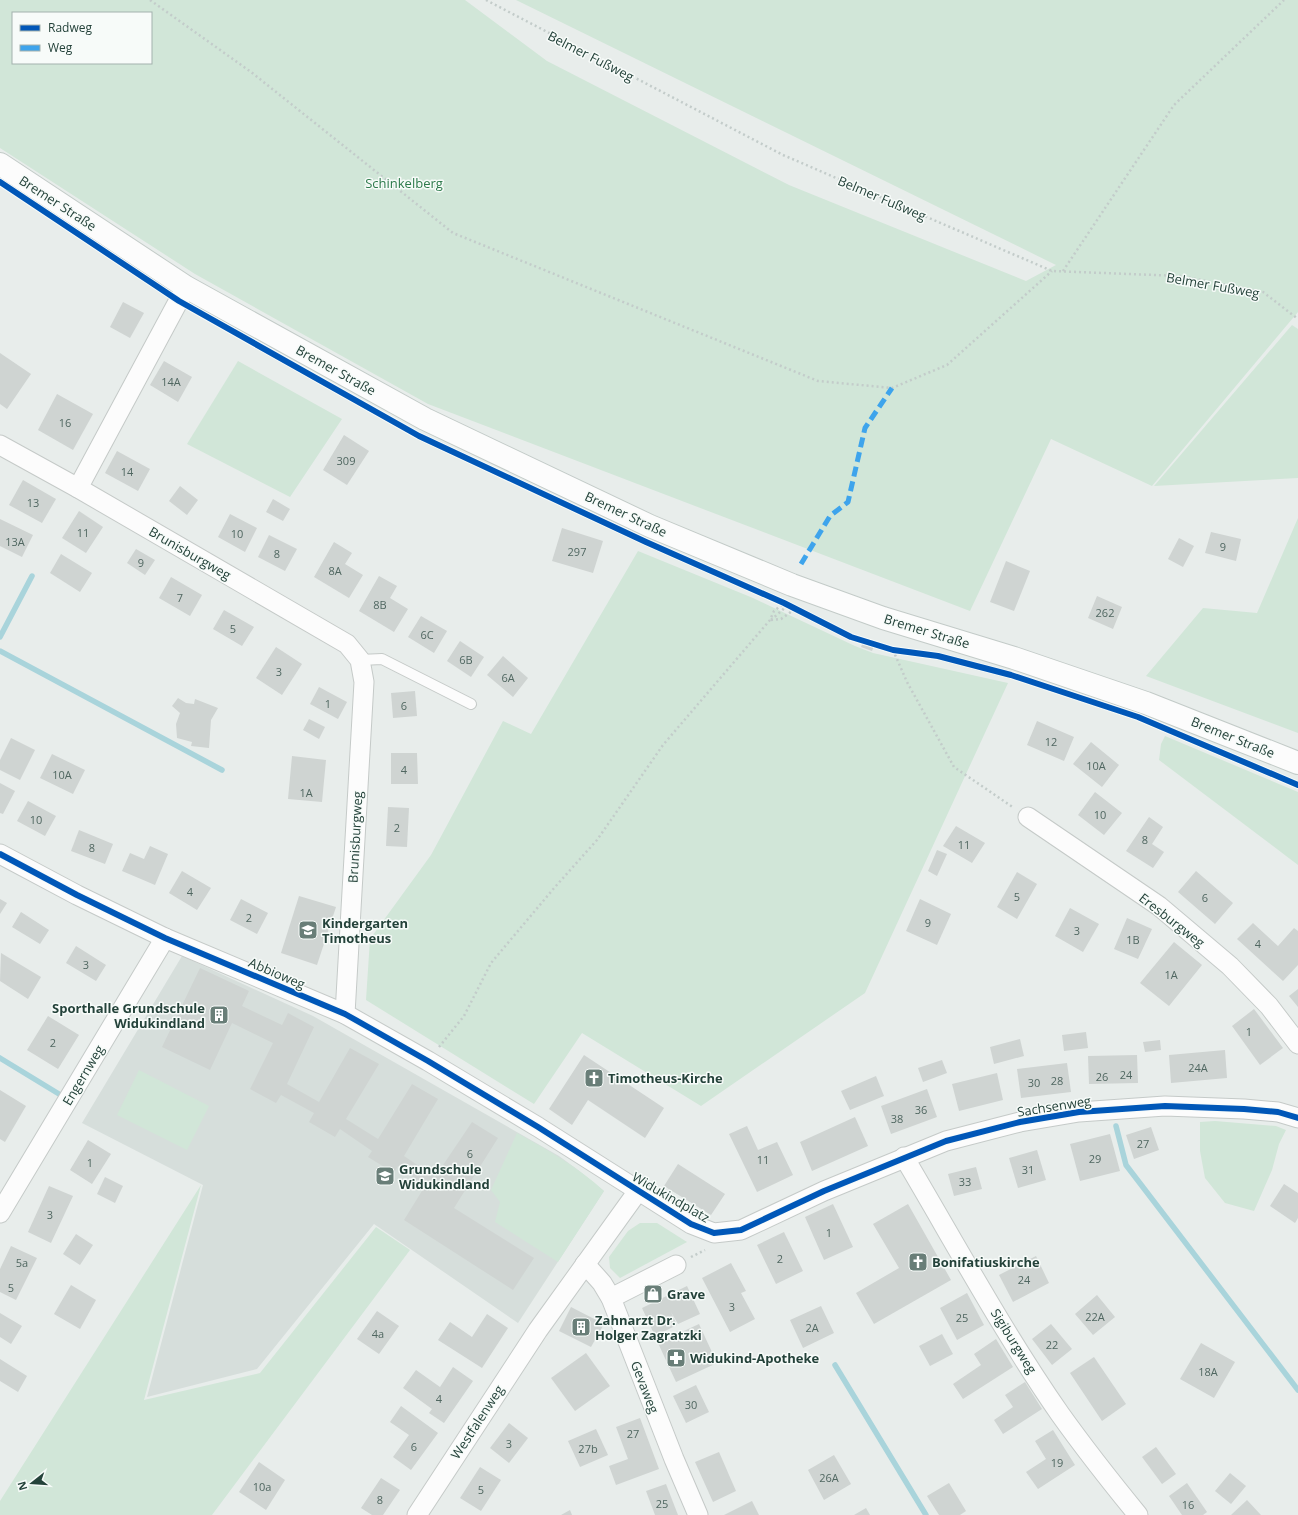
<svg xmlns="http://www.w3.org/2000/svg" width="1298" height="1515" viewBox="0 0 1298 1515" font-family="'Open Sans',sans-serif">
<rect width="100%" height="100%" fill="#e8edeb"/>
<polygon fill="#d6dedb" points="182,956 313,1016 559,1156 578,1170 604,1191 518,1323 374,1224 257,1369 147,1397 203,1185 82,1123"/>
<g fill="#d1e6d8" fill-rule="evenodd">
<path d="M0,0H465L547,61L789,185L1026,281L1056,265L516,0H1298V312L1152,486L1051,439L970,611L428,404L195,274L0,148ZM13,13H151V63H13Z"/>
<polygon points="1292,325 1298,329 1298,478 1154,486"/>
<polygon points="238,361 342,419 290,497 187,444"/>
<polygon points="1298,518 1298,733 1146,676 1203,608 1257,613"/>
<polygon points="638,551 753,598 855,646 873,653 1008,683 865,993 701,1106 582,1033 534,1104 366,1000 370,939 431,855 503,721 531,734"/>
<polygon points="1165,736 1298,792 1298,865 1159,760 1161,744"/>
<polygon points="139,1070 209,1106 187,1150 117,1115"/>
<polygon points="1215,1121 1276,1126 1286,1130 1279,1144 1272,1170 1254,1211 1225,1203 1205,1178 1200,1151 1200,1122"/>
<path d="M517,1133C548,1150 578,1167 604,1191L558,1262L495,1222L500,1202L491,1190Z"/>
<polygon points="201,1185 144,1400 260,1373 376,1227 410,1250 212,1515 0,1515 0,1501"/>
<polygon points="640,1223 657,1223 687,1242 620,1278 610,1268 609,1257 628,1231"/>
</g>
<g fill="none" stroke-linecap="round" stroke-linejoin="round">
<g stroke="#a9d4db" stroke-width="5.5">
<polyline points="0,637 32,576"/>
<polyline points="0,651 222,770"/>
<polyline points="0,1058 59,1094"/>
<polyline points="1116,1126 1126,1165 1298,1390"/>
<polyline points="835,1365 926,1515"/>
</g>
</g>
<g fill="#cfd4d2">
<polygon points="123,302 144,313 130,338 110,327"/>
<polygon points="0,353 31,374 7,409 0,404"/>
<polygon points="164,361 192,377 178,402 150,385"/>
<polygon points="57,394 93,414 73,450 38,430"/>
<polygon points="344,435 369,451 347,485 323,470"/>
<polygon points="117,451 150,469 138,491 105,473"/>
<polygon points="23,480 56,499 42,523 9,505"/>
<polygon points="180,486 198,500 187,515 169,501"/>
<polygon points="273,499 290,509 283,521 266,512"/>
<polygon points="79,511 103,527 86,553 62,538"/>
<polygon points="230,514 257,528 245,552 218,537"/>
<polygon points="0,519 33,535 22,557 0,546"/>
<polygon points="562,528 603,541 593,573 552,561"/>
<polygon points="1211,532 1241,539 1236,561 1205,553"/>
<polygon points="269,535 297,549 285,571 258,557"/>
<polygon points="1179,538 1194,546 1183,567 1168,559"/>
<polygon points="334,542 352,553 345,564 363,575 349,598 314,577"/>
<polygon points="136,549 155,560 145,575 127,563"/>
<polygon points="61,554 92,573 80,592 50,573"/>
<polygon points="1006,561 1030,571 1014,611 990,602"/>
<polygon points="379,576 397,586 390,598 408,609 394,632 359,611"/>
<polygon points="171,577 202,595 190,616 159,598"/>
<polygon points="1097,596 1122,607 1113,629 1088,618"/>
<polygon points="224,610 254,627 242,646 213,629"/>
<polygon points="421,616 447,631 434,653 408,637"/>
<polygon points="460,641 484,657 471,677 447,661"/>
<polygon points="863,642 874,646 872,651 861,647"/>
<polygon points="276,647 302,664 282,695 256,678"/>
<polygon points="503,656 528,678 513,697 487,675"/>
<polygon points="319,687 347,702 338,719 310,704"/>
<polygon points="415,691 417,716 393,718 391,693"/>
<polygon points="178,698 186,703 194,704 195,699 218,708 211,720 209,748 191,746 192,742 177,738 176,724 180,713 172,706"/>
<polygon points="309,719 325,727 319,739 303,730"/>
<polygon points="1037,721 1074,737 1064,761 1027,745"/>
<polygon points="11,738 35,750 20,780 0,770 0,760"/>
<polygon points="1091,742 1119,765 1102,787 1073,764"/>
<polygon points="391,753 417,753 418,784 391,784"/>
<polygon points="52,754 85,770 73,794 40,778"/>
<polygon points="292,756 326,760 322,802 288,799"/>
<polygon points="0,783 15,791 3,814 0,813"/>
<polygon points="1095,792 1122,813 1104,835 1078,815"/>
<polygon points="28,801 56,816 45,836 17,821"/>
<polygon points="388,807 409,808 407,847 386,846"/>
<polygon points="1149,817 1163,827 1152,844 1164,852 1153,868 1126,851"/>
<polygon points="956,826 985,843 972,863 943,846"/>
<polygon points="79,830 113,844 105,864 71,851"/>
<polygon points="150,846 168,854 155,885 122,871 130,853 144,859"/>
<polygon points="937,850 947,854 937,876 928,871"/>
<polygon points="182,871 211,888 197,910 169,893"/>
<polygon points="1196,871 1233,903 1215,924 1178,892"/>
<polygon points="1017,872 1037,884 1017,919 997,907"/>
<polygon points="299,896 336,907 317,965 281,953"/>
<polygon points="0,899 7,903 0,914"/>
<polygon points="241,899 268,913 257,934 230,920"/>
<polygon points="920,899 951,914 937,945 906,931"/>
<polygon points="1070,908 1099,924 1083,952 1055,936"/>
<polygon points="21,912 49,930 40,944 12,927"/>
<polygon points="1127,918 1152,929 1138,959 1114,949"/>
<polygon points="1253,923 1278,946 1294,928 1298,931 1298,965 1283,981 1237,939"/>
<polygon points="1174,942 1202,965 1169,1006 1140,983"/>
<polygon points="76,946 106,965 96,981 66,963"/>
<polygon points="1,953 41,977 28,999 0,981"/>
<polygon points="200,968 249,991 242,1006 282,1025 288,1013 314,1027 287,1084 319,1102 350,1048 379,1064 346,1119 378,1139 412,1084 438,1099 404,1156 435,1177 472,1122 498,1138 454,1208 534,1258 513,1290 404,1220 425,1186 398,1166 394,1173 368,1157 372,1151 340,1129 335,1137 309,1122 314,1113 281,1095 276,1103 250,1089 273,1043 232,1023 210,1070 162,1047"/>
<polygon points="1298,989 1298,1007 1289,996"/>
<polygon points="1254,1009 1283,1048 1260,1065 1232,1026"/>
<polygon points="48,1016 79,1035 58,1069 27,1050"/>
<polygon points="1086,1032 1088,1048 1064,1051 1062,1035"/>
<polygon points="1020,1039 1024,1056 994,1064 990,1047"/>
<polygon points="1160,1040 1161,1050 1145,1052 1143,1042"/>
<polygon points="1225,1050 1227,1078 1171,1083 1169,1055"/>
<polygon points="584,1055 664,1108 645,1138 588,1100 572,1125 549,1109"/>
<polygon points="1137,1055 1138,1083 1089,1084 1088,1056"/>
<polygon points="942,1060 947,1073 923,1082 918,1068"/>
<polygon points="1067,1063 1071,1092 1021,1098 1017,1069"/>
<polygon points="997,1073 1003,1100 959,1111 952,1084"/>
<polygon points="876,1076 884,1096 850,1110 841,1091"/>
<polygon points="927,1089 937,1117 891,1134 881,1106"/>
<polygon points="0,1090 26,1106 5,1142 0,1139"/>
<polygon points="855,1117 868,1146 812,1171 800,1142"/>
<polygon points="747,1126 758,1150 777,1142 793,1175 757,1192 729,1134"/>
<polygon points="1151,1127 1159,1150 1134,1159 1126,1135"/>
<polygon points="1110,1134 1120,1171 1080,1181 1070,1144"/>
<polygon points="88,1140 111,1154 92,1184 70,1170"/>
<polygon points="1037,1150 1046,1180 1018,1188 1009,1158"/>
<polygon points="678,1164 725,1194 711,1215 664,1186"/>
<polygon points="976,1167 982,1189 954,1196 948,1174"/>
<polygon points="105,1177 123,1186 115,1203 97,1194"/>
<polygon points="1284,1184 1298,1193 1298,1218 1295,1223 1270,1206"/>
<polygon points="49,1186 73,1196 51,1243 28,1232"/>
<polygon points="833,1204 853,1247 824,1260 805,1217"/>
<polygon points="908,1204 951,1280 874,1324 856,1293 899,1268 873,1224"/>
<polygon points="784,1232 803,1271 776,1284 757,1245"/>
<polygon points="76,1234 93,1245 80,1265 63,1254"/>
<polygon points="11,1246 37,1258 16,1300 0,1292 0,1269"/>
<polygon points="1036,1256 1049,1283 1013,1302 999,1275"/>
<polygon points="731,1263 746,1291 741,1293 755,1319 730,1332 702,1278"/>
<polygon points="71,1285 96,1300 80,1329 54,1314"/>
<polygon points="687,1286 700,1314 678,1324 671,1312 677,1325 655,1336 642,1308"/>
<polygon points="967,1293 984,1325 957,1340 940,1308"/>
<polygon points="1097,1295 1115,1317 1093,1335 1075,1314"/>
<polygon points="821,1306 834,1333 803,1348 790,1320"/>
<polygon points="571,1307 604,1324 591,1347 559,1331"/>
<polygon points="377,1311 399,1326 379,1354 357,1339"/>
<polygon points="0,1313 22,1326 11,1344 0,1337"/>
<polygon points="487,1314 508,1328 482,1368 438,1340 450,1322 472,1337"/>
<polygon points="699,1324 717,1363 676,1382 658,1343"/>
<polygon points="1051,1324 1072,1349 1052,1365 1032,1339"/>
<polygon points="942,1334 953,1354 930,1366 919,1346"/>
<polygon points="996,1339 1013,1367 963,1399 953,1384 981,1365 974,1354"/>
<polygon points="1201,1343 1235,1362 1214,1398 1180,1379"/>
<polygon points="586,1353 610,1386 575,1411 551,1378"/>
<polygon points="1094,1357 1126,1404 1102,1421 1070,1373"/>
<polygon points="0,1359 27,1376 18,1392 0,1381"/>
<polygon points="453,1367 473,1381 444,1423 429,1413 432,1409 403,1388 416,1370 440,1387"/>
<polygon points="1025,1382 1042,1409 1003,1434 994,1420 1013,1407 1005,1395"/>
<polygon points="696,1385 709,1412 686,1423 673,1396"/>
<polygon points="401,1406 438,1433 411,1470 393,1457 409,1435 390,1422"/>
<polygon points="640,1418 659,1469 616,1485 609,1466 628,1459 616,1427"/>
<polygon points="509,1423 528,1438 509,1463 490,1448"/>
<polygon points="596,1429 608,1455 580,1467 568,1441"/>
<polygon points="1053,1430 1075,1465 1038,1489 1026,1472 1046,1459 1035,1441"/>
<polygon points="1156,1447 1176,1474 1162,1484 1142,1457"/>
<polygon points="719,1452 736,1491 713,1502 695,1462"/>
<polygon points="834,1455 851,1484 824,1500 808,1470"/>
<polygon points="259,1462 285,1480 266,1510 239,1492"/>
<polygon points="480,1467 501,1480 481,1511 460,1498"/>
<polygon points="1230,1473 1246,1486 1231,1504 1215,1491"/>
<polygon points="381,1478 400,1490 383,1515 372,1515 361,1508"/>
<polygon points="949,1483 966,1511 960,1515 939,1515 927,1496"/>
<polygon points="1187,1483 1207,1512 1203,1515 1182,1515 1169,1496"/>
<polygon points="666,1484 678,1515 655,1515 646,1491"/>
<polygon points="1247,1500 1261,1515 1231,1515"/>
<polygon points="752,1501 759,1515 724,1515"/>
<polygon points="866,1508 870,1515 854,1515"/>
<polygon points="570,1510 572,1515 561,1515"/>
</g>
<g fill="none" stroke-linecap="round" stroke-linejoin="round">
<g stroke="#c5cac8" stroke-width="12">
<polyline id="service" points="360,660 382,659 471,704"/>
</g>
<g stroke="#c5cac8" stroke-width="21">
<g id="minor">
<polyline points="0,445 78,488 347,644 360,660 364,682 345,1014"/>
<polyline points="78,488 186,287"/>
<polyline points="1028,817 1159,906 1230,966 1269,1006 1298,1044"/>
<polyline points="0,854 77,895 165,938 345,1014 428,1061 538,1127 691,1224 714,1233 741,1230 824,1191 946,1141 1020,1122 1079,1112 1165,1106 1244,1109 1278,1112 1298,1118"/>
<path d="M904,1157C955,1243 1003,1332 1060,1414C1085,1449 1111,1482 1138,1515"/>
<polyline points="0,1213 165,938"/>
<polyline points="585,1264 602,1283 611,1298 674,1459 698,1515"/>
<polyline points="611,1298 676,1265"/>
<polyline points="417,1515 538,1330 638,1191"/>
</g>
</g>
<g stroke="#c3cbc8" stroke-width="24">
<polyline id="secondary" points="0,164 186,287 425,419 650,526 792,585 883,618 1014,658 1146,703 1298,763"/>
</g>
<g stroke="#c3ccca" stroke-width="2.5" stroke-dasharray="2 3" stroke-linecap="butt">
<polyline points="150,0 251,72 453,233 818,381 892,388 947,365 1052,271"/>
<polyline points="486,0 783,155 1052,271 1180,276 1263,292 1298,319"/>
<polyline points="1063,271 1174,105 1284,0"/>
<polyline points="771,620 781,619 795,609"/>
<polyline points="771,620 788,605"/>
<polyline points="893,650 907,682 954,767 1014,808"/>
<polyline points="439,1047 464,1016 491,963 555,887 597,840 663,745 770,620 774,611 783,604"/>
<polyline points="691,1257 705,1250"/>
</g>
<use href="#service" stroke="#fcfcfc" stroke-width="10"/>
<use href="#minor" stroke="#fcfcfc" stroke-width="19"/>
<use href="#secondary" stroke="#fcfcfc" stroke-width="22"/>
<polyline stroke="#3ea4ec" stroke-width="5" stroke-dasharray="10 5" stroke-linecap="butt" points="801,564 830,516 848,502 865,428 892,388"/>
<g stroke="#f7fbf9" stroke-width="8">
<g id="cycleway">
<polyline points="0,182 179,301 419,436 646,542 784,603 851,637 893,650 938,656 1011,675 1138,717 1298,785"/>
<polyline points="0,854 77,895 165,938 345,1014 428,1061 538,1127 691,1224 714,1233 741,1230 824,1191 946,1141 1020,1122 1079,1112 1165,1106 1244,1109 1278,1112 1298,1118"/>
</g>
</g>
<use href="#cycleway" stroke="#0057b8" stroke-width="6"/>
</g>
<defs>
<g id="school-square" transform="scale(1)"><rect x="-9" y="-9" width="18" height="18" rx="4" fill="#697e78" stroke="#f7fbf9"/><path d="M0-5L7-2L0 1L-7-2ZM-4 1L0 2.5L4 1V4Q0 6-4 4Z" fill="#fff"/></g>
<g id="building-square" transform="scale(1)"><rect x="-9" y="-9" width="18" height="18" rx="4" fill="#697e78" stroke="#f7fbf9"/><path d="M-4-6H4V6H1V3H-1V6H-4ZM-2.5-4.3h1.7v1.8h-1.7ZM.8-4.3h1.7v1.8H.8ZM-2.5-1h1.7V.8h-1.7ZM.8-1h1.7V.8H.8Z" fill="#fff"/></g>
<g id="church-square" transform="scale(1)"><rect x="-9" y="-9" width="18" height="18" rx="4" fill="#697e78" stroke="#f7fbf9"/><path d="M-1.2-6h2.4v3.5h3.3v2.4h-3.3V6h-2.4V-.1h-3.3v-2.4h3.3Z" fill="#fff"/></g>
<g id="shop-square" transform="scale(1)"><rect x="-9" y="-9" width="18" height="18" rx="4" fill="#697e78" stroke="#f7fbf9"/><path d="M-5-2.5h2.3a2.7 3.5 0 0 1 5.4 0H5L5.5 6h-11ZM-1.5-2.5h3a1.5 2.3 0 0 0-3 0Z" fill="#fff"/></g>
<g id="pharmacy-square" transform="scale(1)"><rect x="-9" y="-9" width="18" height="18" rx="4" fill="#697e78" stroke="#f7fbf9"/><path d="M-2-6h4v4h4v4h-4v4h-4v-4h-4v-4h4Z" fill="#fff"/></g>
</defs>
<g fill-rule="evenodd">
<use href="#school-square" x="308" y="930"/>
<use href="#building-square" x="219" y="1015"/>
<use href="#church-square" x="594" y="1078"/>
<use href="#school-square" x="385" y="1176"/>
<use href="#church-square" x="918" y="1262"/>
<use href="#shop-square" x="653" y="1294"/>
<use href="#building-square" x="581" y="1327"/>
<use href="#pharmacy-square" x="676" y="1358"/>
</g>
<g text-anchor="middle" dominant-baseline="central" stroke-width="3" stroke-linejoin="round" paint-order="stroke">
<g font-size="11" fill="#506761">
<text x="171" y="381">14A</text>
<text x="65" y="422">16</text>
<text x="346" y="460">309</text>
<text x="127" y="471">14</text>
<text x="33" y="502">13</text>
<text x="83" y="532">11</text>
<text x="237" y="533">10</text>
<text x="15" y="541">13A</text>
<text x="1223" y="546">9</text>
<text x="577" y="551">297</text>
<text x="277" y="553">8</text>
<text x="141" y="562">9</text>
<text x="335" y="570">8A</text>
<text x="180" y="597">7</text>
<text x="380" y="604">8B</text>
<text x="1105" y="612">262</text>
<text x="233" y="628">5</text>
<text x="427" y="634">6C</text>
<text x="466" y="659">6B</text>
<text x="279" y="671">3</text>
<text x="508" y="677">6A</text>
<text x="328" y="703">1</text>
<text x="404" y="705">6</text>
<text x="1051" y="741">12</text>
<text x="1096" y="765">10A</text>
<text x="404" y="769">4</text>
<text x="62" y="774">10A</text>
<text x="306" y="792">1A</text>
<text x="1100" y="814">10</text>
<text x="36" y="819">10</text>
<text x="397" y="827">2</text>
<text x="1145" y="839">8</text>
<text x="964" y="844">11</text>
<text x="92" y="847">8</text>
<text x="190" y="891">4</text>
<text x="1017" y="896">5</text>
<text x="1205" y="897">6</text>
<text x="249" y="917">2</text>
<text x="928" y="922">9</text>
<text x="1077" y="930">3</text>
<text x="1133" y="939">1B</text>
<text x="1258" y="943">4</text>
<text x="86" y="964">3</text>
<text x="1171" y="974">1A</text>
<text x="1249" y="1031">1</text>
<text x="53" y="1042">2</text>
<text x="1198" y="1067">24A</text>
<text x="1126" y="1074">24</text>
<text x="1102" y="1076">26</text>
<text x="1057" y="1080">28</text>
<text x="1034" y="1082">30</text>
<text x="921" y="1109">36</text>
<text x="897" y="1118">38</text>
<text x="1143" y="1143">27</text>
<text x="470" y="1153">6</text>
<text x="1095" y="1158">29</text>
<text x="763" y="1159">11</text>
<text x="90" y="1162">1</text>
<text x="1028" y="1169">31</text>
<text x="965" y="1181">33</text>
<text x="50" y="1214">3</text>
<text x="829" y="1232">1</text>
<text x="780" y="1258">2</text>
<text x="22" y="1262">5a</text>
<text x="1024" y="1279">24</text>
<text x="11" y="1287">5</text>
<text x="732" y="1306">3</text>
<text x="1095" y="1316">22A</text>
<text x="962" y="1317">25</text>
<text x="812" y="1327">2A</text>
<text x="378" y="1333">4a</text>
<text x="1052" y="1344">22</text>
<text x="1208" y="1371">18A</text>
<text x="439" y="1398">4</text>
<text x="691" y="1404">30</text>
<text x="633" y="1433">27</text>
<text x="509" y="1443">3</text>
<text x="414" y="1446">6</text>
<text x="588" y="1448">27b</text>
<text x="1057" y="1462">19</text>
<text x="829" y="1477">26A</text>
<text x="262" y="1486">10a</text>
<text x="481" y="1489">5</text>
<text x="380" y="1499">8</text>
<text x="662" y="1503">25</text>
<text x="1188" y="1504">16</text>
</g>
<g font-size="13" fill="#24423a" stroke="#f7fbf9">
<text transform="translate(591 56) rotate(27)">Belmer Fußweg</text>
<text transform="translate(882 198) rotate(23)">Belmer Fußweg</text>
<text transform="translate(58 203) rotate(33)">Bremer Straße</text>
<text transform="translate(1213 285) rotate(10)">Belmer Fußweg</text>
<text transform="translate(336 370) rotate(29)">Bremer Straße</text>
<text transform="translate(626 514) rotate(25)">Bremer Straße</text>
<text transform="translate(190 553) rotate(30)">Brunisburgweg</text>
<text transform="translate(927 631) rotate(17)">Bremer Straße</text>
<text transform="translate(1233 737) rotate(22)">Bremer Straße</text>
<text transform="translate(355 837) rotate(-87)">Brunisburgweg</text>
<text transform="translate(1172 920) rotate(38)">Eresburgweg</text>
<text transform="translate(277 973) rotate(23)">Abbioweg</text>
<text transform="translate(83 1075) rotate(-59)">Engernweg</text>
<text transform="translate(1054 1106) rotate(-9)">Sachsenweg</text>
<text transform="translate(671 1197) rotate(30)">Widukindplatz</text>
<text transform="translate(1014 1341) rotate(58)">Sigiburgweg</text>
<text transform="translate(645 1387) rotate(69)">Gevaweg</text>
<text transform="translate(477 1422) rotate(-57)">Westfalenweg</text>
</g>
<g font-size="13" fill="#2d7a4b" stroke="#f7fbf9">
<text x="404" y="183">Schinkelberg</text>
</g>
<g font-size="13" font-weight="bold" fill="#24423a" stroke="#f7fbf9" text-anchor="start">
<text x="322" y="923">Kindergarten<tspan x="322" dy="15">Timotheus</tspan></text>
<text x="205" y="1008" text-anchor="end">Sporthalle Grundschule<tspan x="205" dy="15">Widukindland</tspan></text>
<text x="608" y="1078">Timotheus-Kirche</text>
<text x="399" y="1169">Grundschule<tspan x="399" dy="15">Widukindland</tspan></text>
<text x="932" y="1262">Bonifatiuskirche</text>
<text x="667" y="1294">Grave</text>
<text x="595" y="1320">Zahnarzt Dr.<tspan x="595" dy="15">Holger Zagratzki</tspan></text>
<text x="690" y="1358">Widukind-Apotheke</text>
</g>
</g>
<rect x="12" y="12" width="140" height="52" fill="#f7fbf9" stroke="#a3b1ad"/>
<rect x="20" y="25" width="20" height="6" fill="#0057b8" stroke="#a3b1ad"/>
<text x="48" y="32" font-size="12" fill="#24423a">Radweg</text>
<rect x="20" y="45" width="20" height="6" fill="#3ea4ec" stroke="#a3b1ad"/>
<text x="48" y="52" font-size="12" fill="#24423a">Weg</text>
<g transform="translate(32 1483) rotate(253)" stroke="#f7fbf9" stroke-width="3" paint-order="stroke">
<path d="M0-3L7 15L0 10L-7 15Z" fill="#24423a"/>
<text y="-6" font-size="11" font-weight="bold" text-anchor="middle" fill="#24423a">N</text>
</g>
</svg>
